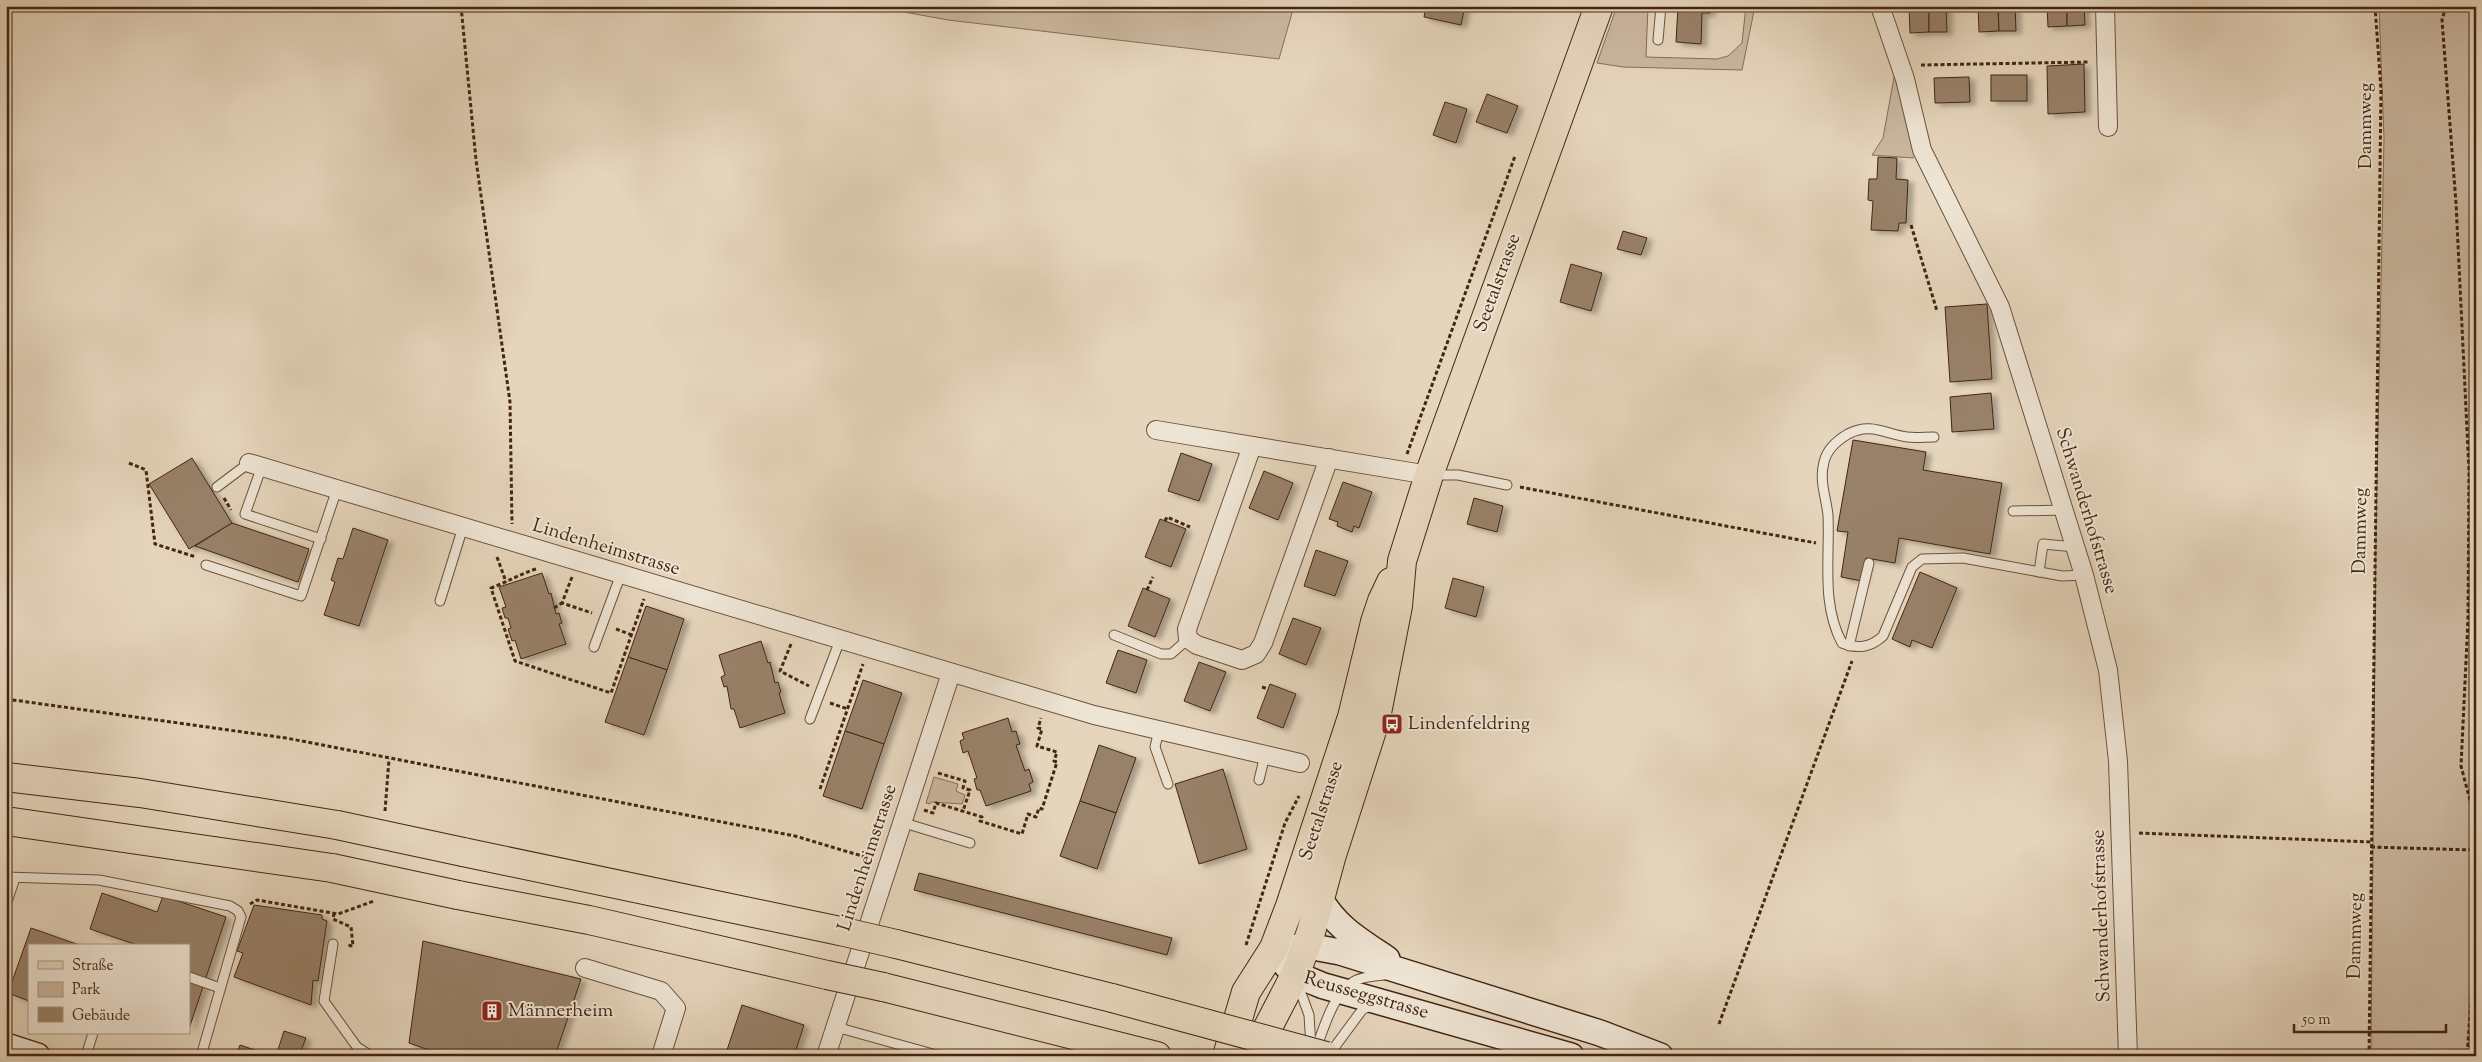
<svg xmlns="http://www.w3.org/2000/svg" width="2482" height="1062" viewBox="0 0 2482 1062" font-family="'Sorts Mill Goudy',serif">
<defs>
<filter id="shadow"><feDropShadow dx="5.5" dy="3" stdDeviation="2.5" flood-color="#0004"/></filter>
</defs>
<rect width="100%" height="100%" fill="#e5d5bc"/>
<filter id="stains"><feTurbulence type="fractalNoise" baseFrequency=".004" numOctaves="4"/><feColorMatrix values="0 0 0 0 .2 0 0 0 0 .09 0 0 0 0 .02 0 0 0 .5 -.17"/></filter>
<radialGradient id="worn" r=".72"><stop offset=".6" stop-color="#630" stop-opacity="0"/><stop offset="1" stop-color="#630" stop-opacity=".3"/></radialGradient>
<g fill="#cab79f" stroke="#876e58">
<polygon points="871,6 1294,6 1279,59 948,20"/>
<polygon points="1617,6 1648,6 1646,57 1717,59 1728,56 1742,43 1746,6 1755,6 1742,70 1623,67 1597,63"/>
<polygon points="2379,6 2476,6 2476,1056 2371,1056 2376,529 2384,138"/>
<polygon points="1895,72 1917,154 1913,158 1872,155 1883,138"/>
<polygon points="934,777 958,784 956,791 965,795 962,804 931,802 930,804 926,803"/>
</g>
<g fill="#988169" stroke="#442610" filter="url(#shadow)">
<polygon points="1426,6 1465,6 1461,25 1424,17"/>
<polygon points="1678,6 1710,6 1710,13 1702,13 1701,44 1676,42"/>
<polygon points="1909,6 1929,6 1929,32 1910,33"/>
<polygon points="1929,6 1946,6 1947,32 1929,32"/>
<polygon points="1978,6 1998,6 1999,31 1979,32"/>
<polygon points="1998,6 2015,6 2016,31 1999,31"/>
<polygon points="2047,6 2067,6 2067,26 2048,27"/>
<polygon points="2067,6 2084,6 2085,25 2067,26"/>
<polygon points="2084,64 2085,112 2048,114 2047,66"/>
<rect x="1991" y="75" width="36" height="26"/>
<polygon points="1969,77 1970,102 1935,103 1934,78"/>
<polygon points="1487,94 1518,106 1507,133 1476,122"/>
<polygon points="1445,102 1467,109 1456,143 1433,135"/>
<polygon points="1878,157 1897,158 1896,179 1908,180 1906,223 1899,223 1898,231 1871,230 1873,201 1868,200 1869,179 1877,179"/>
<polygon points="1623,231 1647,238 1641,255 1617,249"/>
<polygon points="1571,264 1602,273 1591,311 1560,302"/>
<polygon points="1987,304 1992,379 1950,382 1945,307"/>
<polygon points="1991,393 1994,429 1952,432 1950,397"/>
<polygon points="1853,440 1926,452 1923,470 2002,483 1990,554 1899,538 1895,563 1866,558 1862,581 1841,577 1848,532 1837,531"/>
<polygon points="1181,453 1212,464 1199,501 1168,491"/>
<polygon points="192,458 232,523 189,549 149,484"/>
<polygon points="1264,471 1293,483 1278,520 1249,508"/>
<polygon points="1343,482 1372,492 1359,528 1354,526 1352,532 1337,526 1338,522 1329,519"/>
<polygon points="1474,498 1503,506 1497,532 1467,524"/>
<polygon points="1160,519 1186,529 1171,567 1145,557"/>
<polygon points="232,523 309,549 298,582 195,546"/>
<polygon points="353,528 388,540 359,626 324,615 335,582 331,580 338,558 343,559"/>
<polygon points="1316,550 1348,561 1335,596 1304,586"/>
<polygon points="1920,572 1957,588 1932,648 1912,640 1910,647 1892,639"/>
<polygon points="542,573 549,594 551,593 556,614 559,613 562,623 559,624 566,644 521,659 515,640 512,641 508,629 511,628 508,618 505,618 502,608 506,607 499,587"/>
<polygon points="1453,578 1484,587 1476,617 1445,608"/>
<polygon points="1143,588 1170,599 1155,637 1128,626"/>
<polygon points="646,606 684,619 667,670 628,657"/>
<polygon points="1293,618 1321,628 1306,665 1279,654"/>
<polygon points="761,641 768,663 770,662 775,683 778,682 781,692 779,693 785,713 740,728 734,709 731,709 727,686 724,687 721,677 725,675 719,655"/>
<polygon points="1118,650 1147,660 1136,693 1106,683"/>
<polygon points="628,657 667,670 644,735 605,722"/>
<polygon points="1199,662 1226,672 1210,711 1184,701"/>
<polygon points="863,680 902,693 884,744 845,731"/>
<polygon points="1270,684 1296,694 1283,728 1257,718"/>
<polygon points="1008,718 1012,732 1016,731 1020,744 1016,745 1025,771 1029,769 1033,782 1029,784 1031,791 986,806 980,790 977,790 974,779 977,778 968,751 963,753 960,741 964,739 962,733"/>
<polygon points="845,731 884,744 862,809 823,796"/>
<polygon points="1099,745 1136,758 1116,813 1080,801"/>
<polygon points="1223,769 1247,849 1199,864 1175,784"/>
<polygon points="1080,801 1116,813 1097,869 1060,856"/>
<polygon points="919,873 1172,938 1167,955 914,890"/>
<polygon points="102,893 157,912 163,896 226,917 189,1029 189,946 140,946 90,929"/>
<polygon points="254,905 322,915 322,919 327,921 318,981 313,980 311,1005 234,977 243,953 237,951"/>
<polygon points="31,928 82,946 29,946 29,1001 8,993"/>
<polygon points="423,941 581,979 555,1056 446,1056 409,1043"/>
<polygon points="742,1005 804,1025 794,1056 725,1056"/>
<polygon points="284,1031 306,1038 299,1056 276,1056"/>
<polygon points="240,1045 272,1056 236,1056"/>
</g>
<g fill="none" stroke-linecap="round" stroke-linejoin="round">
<g stroke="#6c523b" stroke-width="11">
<g id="lane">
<polyline points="1658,40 1661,6"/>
<path d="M1934,437C1925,437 1915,438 1907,437C1885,434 1871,422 1848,434C1836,441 1827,449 1824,462C1819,481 1826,497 1828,515C1830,558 1821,604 1842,643C1858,649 1870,648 1883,636L1912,567L1922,559L1963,558L2062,576L2084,575"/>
<polyline points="262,466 245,514 321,539"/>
<polyline points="1434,475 1458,475 1507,485"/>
<polyline points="217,487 249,463"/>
<polyline points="2013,511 2064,510"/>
<polyline points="206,565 301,596 337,489"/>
<polyline points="2039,572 2043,544 2075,547"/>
<polyline points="440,601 463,527"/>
<polyline points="1114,635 1161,654 1171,654 1188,639"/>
<polyline points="1849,646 1869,563"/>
<polyline points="594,647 621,574"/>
<polyline points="810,719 840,640"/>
<polyline points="1159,730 1155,747 1168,784"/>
<polyline points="1259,780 1265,755"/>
<polyline points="901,822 970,843"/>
<polyline points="6,877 99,880 230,906 238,911 241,917 201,1056"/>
<polyline points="6,905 15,878"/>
<polyline points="333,944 324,1001 357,1047 371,1056"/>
<polyline points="189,977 220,988"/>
<polyline points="1297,982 1309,1015 1311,1047"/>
<polyline points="836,1027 940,1056"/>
<path d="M1315,1051C1324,1029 1332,995 1353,982C1362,976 1375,976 1384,975"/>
<polyline points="86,1056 93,1033"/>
<polyline points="1328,1056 1362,1010 1371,1005"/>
</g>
</g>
<g stroke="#6c523b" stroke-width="20">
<g id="street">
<polyline points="1880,6 1905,79 1922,150 2000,307 2084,575 2108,670 2118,761 2128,1056"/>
<polyline points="2105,6 2108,127"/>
<polyline points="1156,430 1429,475"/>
<polyline points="1252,446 1187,629 1188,639 1197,645 1242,660 1256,654 1263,643 1329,458"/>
<polyline points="249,463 1094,715 1300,763"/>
<polyline points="585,968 661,991 676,1008 661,1056"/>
<polyline points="826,1056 951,673"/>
</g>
</g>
<g stroke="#442610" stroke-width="28">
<g id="secondary">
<path d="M1320,899C1337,928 1359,940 1387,959"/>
<polyline points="6,1046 37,1056"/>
<path d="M1571,1056L1324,986C1298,976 1288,973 1274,948L1313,947L1340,952L1600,1033L1660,1056"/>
</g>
</g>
<g stroke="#442610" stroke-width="30">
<g id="primary">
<polyline points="1227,1056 1246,992 1274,948 1290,906 1352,717 1375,622 1382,601 1391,582"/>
<polyline points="1257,1056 1266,1031 1295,975 1311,932 1331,858 1376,718 1398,606 1402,561 1429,475 1599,6"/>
</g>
</g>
<g stroke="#442610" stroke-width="30">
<g id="highway">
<polyline points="6,777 140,793 337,825"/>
<polyline points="6,821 332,868"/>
<polyline points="463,852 840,931"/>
<polyline points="458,895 589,920 827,975"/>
<polyline points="896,944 1112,998"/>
<polyline points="883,987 1157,1056"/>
</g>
</g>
<g stroke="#442610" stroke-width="3" stroke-dasharray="4 2.5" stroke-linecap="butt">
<polyline points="461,6 476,160 510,402 512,524"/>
<polyline points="2446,6 2442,20 2456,203 2469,471 2468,620 2461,766 2472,808 2473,850 2473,972 2467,1056"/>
<polyline points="1921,65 2089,62"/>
<polyline points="1911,225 1937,311"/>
<polyline points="1407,454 1515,156"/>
<polyline points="129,463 146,470 155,544 196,557"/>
<polyline points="1520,487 1816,543"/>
<polyline points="224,498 231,510"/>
<polyline points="1165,521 1167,517 1190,527"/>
<polyline points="497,557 506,582"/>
<path d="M536,569C520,574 507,582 491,588L515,661L611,693L644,599"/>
<polyline points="572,577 562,603 592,613"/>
<polyline points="1147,590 1153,577"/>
<polyline points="554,608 562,603"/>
<polyline points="616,629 632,635"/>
<polyline points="791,644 780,671 809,686"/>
<polyline points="1262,687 1268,689"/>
<polyline points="6,699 286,738 795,836 872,859"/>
<polyline points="830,703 848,709"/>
<polyline points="938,773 965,781 963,788 970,790 963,811"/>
<polyline points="820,789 863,664"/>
<polyline points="924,810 933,813 936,803 982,817 980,821 1022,834 1028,814 1036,817 1039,808 1042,809 1057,762 1054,761 1057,752 1037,746 1042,729 1038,728 1041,718"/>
<polyline points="385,811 389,759"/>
<polyline points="2139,833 2371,842"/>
<polyline points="2371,847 2473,850"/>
<polyline points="250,904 257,900 338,914 374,901"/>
<polyline points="334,913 333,919 351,927 353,946 346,945"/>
<polyline points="1246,945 1285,823 1299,796"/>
<polyline points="1719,1024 1852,661"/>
<polyline points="2369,1056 2381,90 2375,6"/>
</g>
<use href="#lane" stroke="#eee4d3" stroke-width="9"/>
<use href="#street" stroke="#eee4d3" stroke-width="18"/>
<use href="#secondary" stroke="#eee4d3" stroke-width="25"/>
<use href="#primary" stroke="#e5d5bc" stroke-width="28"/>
<use href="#highway" stroke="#e5d5bc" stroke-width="28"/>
<g stroke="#442610" stroke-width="30" stroke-linecap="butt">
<g id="highway-bridge">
<polyline points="337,825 463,852"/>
<polyline points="332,868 458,895"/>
<polyline points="840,931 896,944"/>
<polyline points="827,975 883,987"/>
<polyline points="1112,998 1326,1056"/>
</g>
</g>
<use href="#highway-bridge" stroke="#e5d5bc" stroke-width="28"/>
</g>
<defs>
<g id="bus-square" transform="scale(1.125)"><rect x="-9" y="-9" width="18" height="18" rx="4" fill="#8f2418" stroke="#eee4d3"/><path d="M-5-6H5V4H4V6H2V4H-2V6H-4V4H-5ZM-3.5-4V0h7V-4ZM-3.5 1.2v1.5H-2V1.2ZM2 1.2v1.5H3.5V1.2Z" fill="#fff"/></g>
<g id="building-square" transform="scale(1.125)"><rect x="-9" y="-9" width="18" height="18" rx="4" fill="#8f2418" stroke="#eee4d3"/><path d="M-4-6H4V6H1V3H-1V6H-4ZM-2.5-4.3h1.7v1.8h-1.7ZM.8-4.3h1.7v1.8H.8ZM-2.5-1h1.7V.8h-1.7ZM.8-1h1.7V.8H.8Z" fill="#fff"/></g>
</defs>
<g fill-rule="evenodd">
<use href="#bus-square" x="1392" y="724"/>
<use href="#building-square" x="492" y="1011"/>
</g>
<g text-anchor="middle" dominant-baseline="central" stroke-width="4" stroke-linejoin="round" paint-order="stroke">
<g font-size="19" fill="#442610" stroke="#eee4d3">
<text transform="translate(2366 126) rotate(-90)">Dammweg</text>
<text transform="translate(1498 283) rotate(-70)">Seetalstrasse</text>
<text transform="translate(2086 511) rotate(73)">Schwanderhofstrasse</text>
<text transform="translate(2361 531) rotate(-89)">Dammweg</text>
<text transform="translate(606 548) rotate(17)">Lindenheimstrasse</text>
<text transform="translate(1322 811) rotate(-72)">Seetalstrasse</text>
<text transform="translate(868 858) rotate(-72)">Lindenheimstrasse</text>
<text transform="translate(2102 916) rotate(-92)">Schwanderhofstrasse</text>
<text transform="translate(2356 936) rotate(-89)">Dammweg</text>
<text transform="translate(1366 996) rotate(16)">Reusseggstrasse</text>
</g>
<g font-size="19" fill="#442610" stroke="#eee4d3" text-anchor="start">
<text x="1408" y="724">Lindenfeldring</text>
<text x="508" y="1011">Männerheim</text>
</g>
</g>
<rect width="2482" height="1062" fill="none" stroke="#e5d5bc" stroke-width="25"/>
<rect x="8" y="8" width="2467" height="1047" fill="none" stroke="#442610" stroke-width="2.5"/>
<rect x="12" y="12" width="2457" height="1037" fill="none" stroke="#442610"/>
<rect x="28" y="944" width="162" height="90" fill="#eee4d3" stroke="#aa9885"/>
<rect x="38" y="961" width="25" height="8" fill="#e5d5bc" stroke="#aa9885"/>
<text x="72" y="970" font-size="15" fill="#442610">Straße</text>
<rect x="38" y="982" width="25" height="15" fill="#cab79f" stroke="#aa9885"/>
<text x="72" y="994" font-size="15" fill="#442610">Park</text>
<rect x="38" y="1007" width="25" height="15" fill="#988169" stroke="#aa9885"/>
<text x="72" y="1020" font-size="15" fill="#442610">Gebäude</text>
<path d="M2294 1024v8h152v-8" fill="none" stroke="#442610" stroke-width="2.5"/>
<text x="2302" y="1024" font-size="15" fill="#442610" stroke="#eee4d3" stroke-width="4" paint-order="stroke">50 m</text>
<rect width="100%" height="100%" filter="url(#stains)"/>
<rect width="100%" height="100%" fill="url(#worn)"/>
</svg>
